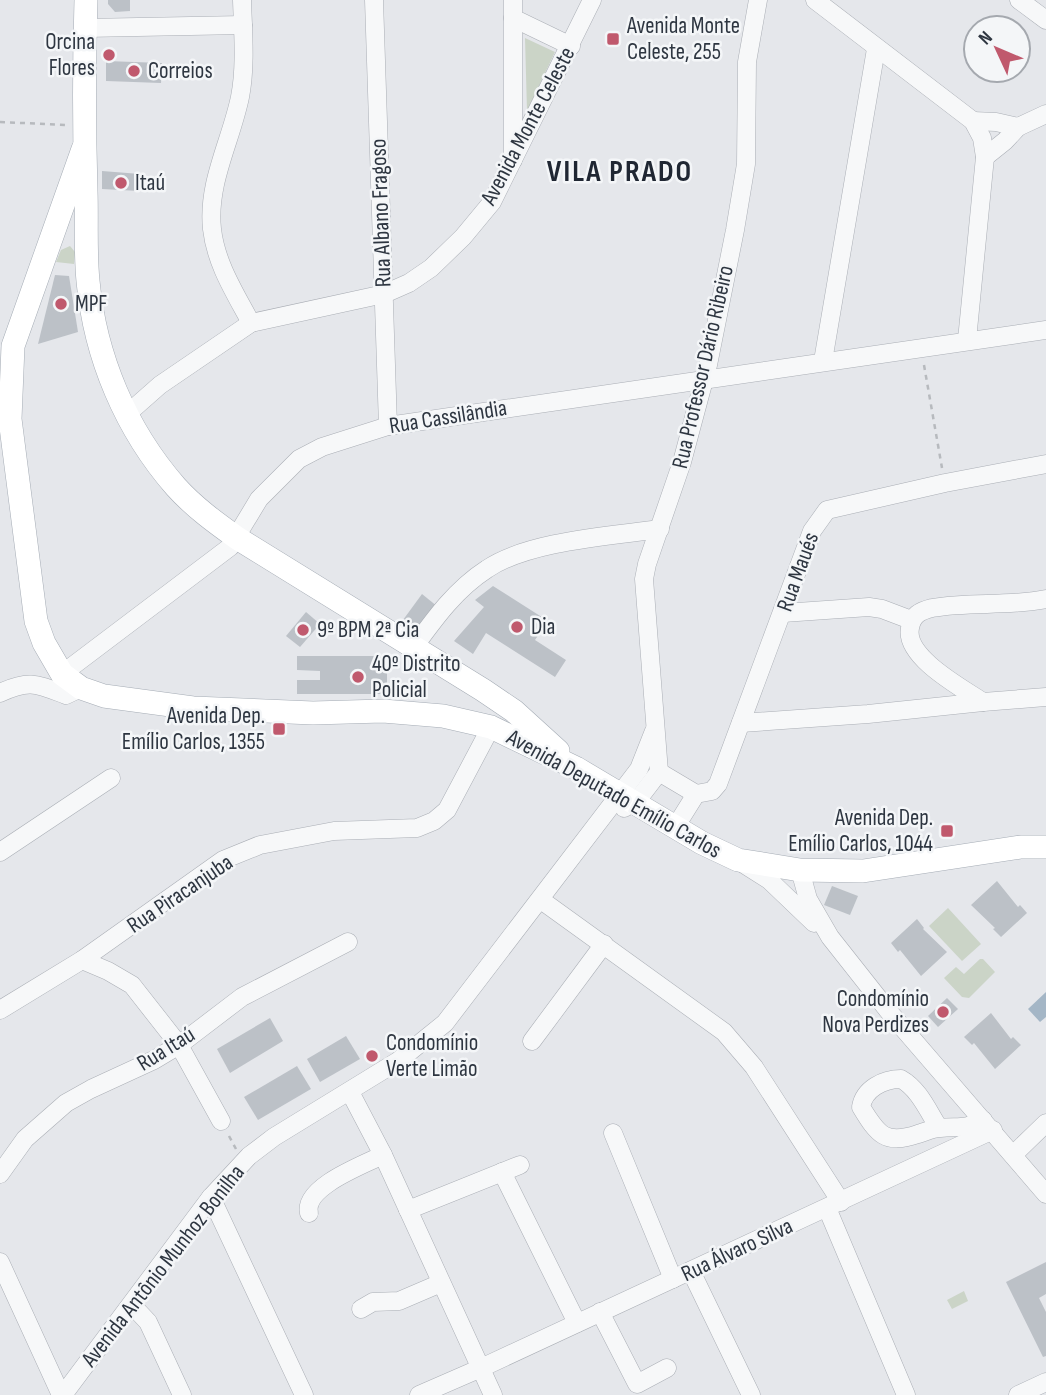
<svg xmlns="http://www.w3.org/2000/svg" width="1046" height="1395" viewBox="0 0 1046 1395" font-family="'Sofia Sans Condensed',sans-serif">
<rect width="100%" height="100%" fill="#e5e7eb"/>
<g fill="#cbd4c7">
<polygon points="525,38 555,52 527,111"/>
<polygon points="70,246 75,252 74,264 56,262 61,250"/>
<polygon points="948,908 981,944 962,961 929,926"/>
<polygon points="980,959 983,959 995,972 969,998 962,997 944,978 956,967 964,974"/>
<polygon points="964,1291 968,1301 952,1309 947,1300"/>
</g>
<polygon fill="#a4b6c6" points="1046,992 1046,1017 1040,1022 1028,1009"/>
<g fill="#bcc1c7">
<polygon points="108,0 130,0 130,11 115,12 108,4"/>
<polygon points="106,61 162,63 161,83 106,81"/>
<polygon points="102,171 140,174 139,191 102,189"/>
<polygon points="55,275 69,276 78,332 38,344"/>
<polygon points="493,586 548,621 535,640 566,660 555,677 486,633 473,654 454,641 484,607 475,600"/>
<polygon points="422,594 438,607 416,630 403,620"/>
<polygon points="306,612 320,624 300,647 286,636"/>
<polygon points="297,656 387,656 387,694 297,694 297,680 320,680 320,671 297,670"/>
<polygon points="997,881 1018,907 1020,905 1027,913 1001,937 993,929 995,928 971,905"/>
<polygon points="832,886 858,896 850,915 824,905"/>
<polygon points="917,919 924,928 923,929 947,952 921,976 900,950 898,952 891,943"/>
<polygon points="947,998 958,1009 938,1027 928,1016"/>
<polygon points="991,1013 1011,1039 1013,1037 1021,1045 995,1069 974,1043 972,1045 964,1037"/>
<polygon points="270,1018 283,1041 230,1073 217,1049"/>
<polygon points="346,1036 360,1059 320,1082 307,1059"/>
<polygon points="374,1049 379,1057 370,1062 365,1055"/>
<polygon points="297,1066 311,1089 258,1120 244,1097"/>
<polygon points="1046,1262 1046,1294 1039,1298 1046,1312 1046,1356 1043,1357 1006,1282"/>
</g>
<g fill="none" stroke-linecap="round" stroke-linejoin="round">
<g stroke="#aaaeb5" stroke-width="19">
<g id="minor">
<path d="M242,0C243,32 246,66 240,97C231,141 207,183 212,229C216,264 235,293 251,323"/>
<polyline points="374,0 388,426"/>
<polyline points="815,0 973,121 982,138 985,157 967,340"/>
<polyline points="1019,0 1046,20"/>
<polyline points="513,18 571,46"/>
<polyline points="85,28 243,25"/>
<polyline points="973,121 996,122 1018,127 1005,141 985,157"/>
<polyline points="1018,127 1046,114"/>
<polyline points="513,160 513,0"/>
<polyline points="823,361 876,49"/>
<polyline points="126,415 160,385 251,323 384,294 409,283 431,268 463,237 492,202 592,0"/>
<polyline points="783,613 869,607 882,609 911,620"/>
<path d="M414,647C435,618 456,589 487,569C528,541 611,536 660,529"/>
<polyline points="62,674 230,547 259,499 299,459 322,447 388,426 1046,330"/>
<path d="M0,693C29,679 37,684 66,695L81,688"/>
<path d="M983,702C962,688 904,657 910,628C912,615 920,611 932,608C970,601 1008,607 1046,599"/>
<polyline points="741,723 868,714 983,702 1046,697"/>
<polyline points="659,772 696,794 712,791 718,784 812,531 827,510 945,483 1046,464"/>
<polyline points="624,808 636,802 659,772 644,579 647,564 682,462 708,365 735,230 746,164 747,62 758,0"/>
<polyline points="676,826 696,794"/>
<polyline points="0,852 111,778"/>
<polyline points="742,863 769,880 814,923"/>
<polyline points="800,870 808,899 830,937 890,1013 1046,1194"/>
<polyline points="541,900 724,1032 754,1067 841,1202"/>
<polyline points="82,960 108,971 132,985 179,1045 221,1121"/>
<polyline points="0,1010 82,960 223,860 260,845 334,831 417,828 434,821 447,810 491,727"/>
<polyline points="532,1041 604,944"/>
<polyline points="350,1092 383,1155 493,1395"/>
<path d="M939,1128C928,1111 919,1089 901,1079C883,1079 864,1089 861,1107C878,1135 885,1145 918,1134C925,1132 933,1128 940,1128C959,1126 964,1130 983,1120"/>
<polyline points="613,1133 673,1279"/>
<polyline points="1013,1155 1046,1123"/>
<polyline points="502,1172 577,1323"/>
<polyline points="0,1174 25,1139 66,1103 91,1089 154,1060 179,1045 242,997 348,942"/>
<polyline points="211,1197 304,1395"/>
<polyline points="827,1208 906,1395"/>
<polyline points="408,1210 520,1165"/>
<path d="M309,1213C303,1187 363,1165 383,1155"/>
<polyline points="0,1262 61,1395"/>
<polyline points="691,1271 751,1395"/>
<polyline points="132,1305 148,1322 182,1395"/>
<polyline points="361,1309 373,1302 399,1301 441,1283"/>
<polyline points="600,1312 637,1384 667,1368"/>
<polyline points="63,1395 211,1197 249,1156 274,1137 398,1061 445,1023 639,769 654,731"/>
<polyline points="419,1395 481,1368 993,1130"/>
<polyline points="1018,1395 1046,1382"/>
</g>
</g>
<g stroke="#a5acb5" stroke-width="24">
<g id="major">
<path d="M86,0C84,64 84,127 86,191C87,221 85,251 88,281C95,357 126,430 176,487C194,507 216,523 237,538L483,690L514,711L558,751"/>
<polyline points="83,149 13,346 10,419 36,621 44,643 62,674 81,688 104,696 193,708 313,713 383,711 443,716 491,727 576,768 702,843 738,860 800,870 863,871 1021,847 1046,847"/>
</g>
</g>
<g stroke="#b7babe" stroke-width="2.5" stroke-dasharray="5 5" stroke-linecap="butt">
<polyline points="0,122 67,125"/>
<polyline points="924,365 942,468"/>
<polyline points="229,1136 236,1149"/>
</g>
<use href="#minor" stroke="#f7f8f9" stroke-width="18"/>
<use href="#major" stroke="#fff" stroke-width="23"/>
</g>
<g fill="#c0596d" stroke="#f4f6f8" stroke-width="2.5">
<rect x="606" y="32" width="14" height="14" rx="3.5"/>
<circle cx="109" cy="55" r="7"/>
<circle cx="134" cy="71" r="7"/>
<circle cx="121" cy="183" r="7"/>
<circle cx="61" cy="304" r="7"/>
<circle cx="517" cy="627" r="7"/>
<circle cx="303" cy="630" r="7"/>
<circle cx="358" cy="677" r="7"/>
<rect x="272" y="722" width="14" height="14" rx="3.5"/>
<rect x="940" y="824" width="14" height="14" rx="3.5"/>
<circle cx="943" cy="1012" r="7"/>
<circle cx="372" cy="1056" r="7"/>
</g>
<g text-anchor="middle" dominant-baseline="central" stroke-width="5" stroke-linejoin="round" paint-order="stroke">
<g font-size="23" fill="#2e3641" stroke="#f4f6f8" text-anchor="start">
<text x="627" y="26">Avenida Monte<tspan x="627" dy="26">Celeste, 255</tspan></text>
<text x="95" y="42" text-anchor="end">Orcina<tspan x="95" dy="26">Flores</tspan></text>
<text x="148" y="71">Correios</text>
<text x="135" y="183">Itaú</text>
<text x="75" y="304">MPF</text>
<text x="531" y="627">Dia</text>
<text x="317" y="630">9º BPM 2ª Cia</text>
<text x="372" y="664">40º Distrito<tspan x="372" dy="26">Policial</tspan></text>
<text x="265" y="716" text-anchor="end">Avenida Dep.<tspan x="265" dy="26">Emílio Carlos, 1355</tspan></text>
<text x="933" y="818" text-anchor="end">Avenida Dep.<tspan x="933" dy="26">Emílio Carlos, 1044</tspan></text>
<text x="929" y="999" text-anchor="end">Condomínio<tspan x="929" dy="26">Nova Perdizes</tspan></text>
<text x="386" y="1043">Condomínio<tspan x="386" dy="26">Verte Limão</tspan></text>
</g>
<g font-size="23" fill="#2e3641" stroke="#f4f6f8">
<text transform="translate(528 126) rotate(-62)">Avenida Monte Celeste</text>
<text transform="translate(381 213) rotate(-92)">Rua Albano Fragoso</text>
<text transform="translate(703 367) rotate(-77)">Rua Professor Dário Ribeiro</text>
<text transform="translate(448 417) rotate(-9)">Rua Cassilândia</text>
<text transform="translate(798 572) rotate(-70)">Rua Maués</text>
<text transform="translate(614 794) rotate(29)">Avenida Deputado Emílio Carlos</text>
<text transform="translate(180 894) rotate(-34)">Rua Piracanjuba</text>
<text transform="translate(166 1049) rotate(-32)">Rua Itaú</text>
<text transform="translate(737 1250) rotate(-25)">Rua Álvaro Silva</text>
<text transform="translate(163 1266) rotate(-52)">Avenida Antônio Munhoz Bonilha</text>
</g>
<g font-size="30" font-weight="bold" letter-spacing="2" fill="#202733" stroke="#f4f6f8">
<text x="620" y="172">VILA PRADO</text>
</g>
</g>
<g transform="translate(997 49) rotate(314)"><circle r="33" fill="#f4f6f8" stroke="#a5a9af" stroke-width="2"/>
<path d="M0-5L12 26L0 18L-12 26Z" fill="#c0596d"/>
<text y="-10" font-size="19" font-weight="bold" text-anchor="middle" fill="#2e3641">N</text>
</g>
</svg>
